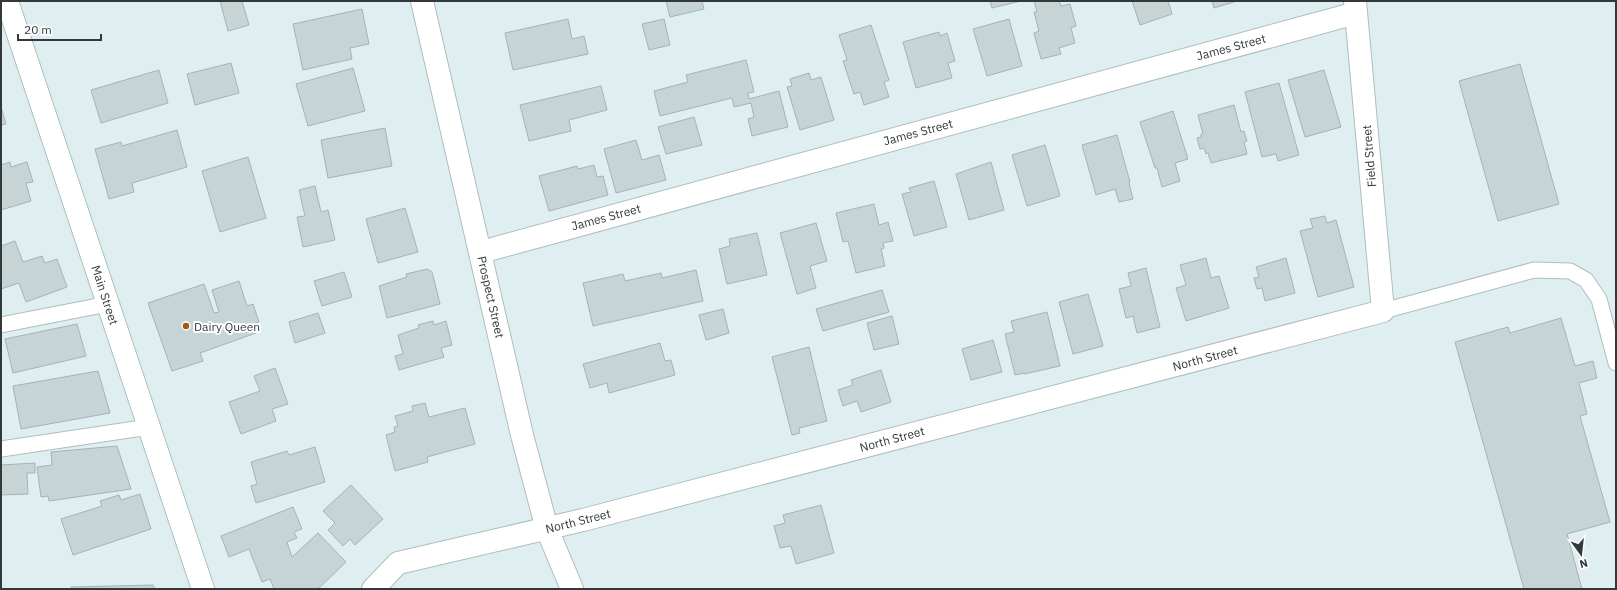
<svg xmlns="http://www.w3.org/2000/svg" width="1617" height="590" viewBox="0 0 1617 590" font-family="'IBM Plex Sans',sans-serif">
<rect width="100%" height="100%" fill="#dfeef0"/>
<g fill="#c6d4d6" stroke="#a5b3b5">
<polygon points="220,1 242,1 249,25 228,31"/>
<polygon points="666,1 702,1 704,9 670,17"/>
<polygon points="990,1 1021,1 992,8"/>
<polygon points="1034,1 1059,1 1061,6 1070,4 1076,26 1071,28 1075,43 1059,48 1061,54 1041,59 1034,33 1039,31 1034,12 1037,12"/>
<polygon points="1132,1 1168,1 1172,14 1140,25"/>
<polygon points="1212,1 1237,1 1214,8"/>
<polygon points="362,9 369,44 350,48 352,59 303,70 293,24"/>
<polygon points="568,19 572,39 584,36 588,54 513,70 505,33"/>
<polygon points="664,19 670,45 649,50 642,24"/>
<polygon points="1009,19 1022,66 987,76 973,29"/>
<polygon points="871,25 889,80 884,82 889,97 864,105 860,92 854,94 843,61 847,60 839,35"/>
<polygon points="939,32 940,36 947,33 955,61 948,63 952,78 916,88 903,42"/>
<polygon points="746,60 754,92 748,93 749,99 779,91 788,127 752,136 748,119 754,117 751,103 734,107 732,98 660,116 654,91 688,82 686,75"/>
<polygon points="231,63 239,93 195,105 187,74"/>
<polygon points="1520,64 1559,204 1498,221 1459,81"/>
<polygon points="353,68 365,111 308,126 296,84"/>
<polygon points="159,70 168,103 101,123 91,90"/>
<polygon points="1324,70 1341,127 1305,137 1288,80"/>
<polygon points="809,73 811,80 821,77 834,120 800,130 787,87 792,86 790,79"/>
<polygon points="1279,83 1299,155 1278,161 1276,154 1262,157 1245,92"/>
<polygon points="601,86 607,110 569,120 571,131 529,141 520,105"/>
<polygon points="1234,105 1241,132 1244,131 1247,141 1244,142 1247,154 1211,163 1208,153 1206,154 1204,148 1200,149 1197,138 1201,137 1201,134 1203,134 1198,115"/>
<polygon points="1,107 6,124 1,125"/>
<polygon points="1173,111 1188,159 1175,163 1180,181 1162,187 1157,168 1155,168 1140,122"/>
<polygon points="694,117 702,145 666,154 658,127"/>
<polygon points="385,128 392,166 328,178 321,140"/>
<polygon points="177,130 187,167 132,183 134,192 109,199 95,149 121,142 122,146"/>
<polygon points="1117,135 1130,182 1129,183 1133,199 1119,202 1115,189 1096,195 1082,145"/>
<polygon points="636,140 642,160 659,155 666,180 616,193 604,149"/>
<polygon points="1045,145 1060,196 1027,206 1012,155"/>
<polygon points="248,157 266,218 220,232 202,171"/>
<polygon points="10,162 11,167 27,162 33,182 26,183 31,201 1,210 1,165"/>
<polygon points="991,162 1004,210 969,220 956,174"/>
<polygon points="594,165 597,177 603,176 608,195 549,211 539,176 577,166 578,169"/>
<polygon points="934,181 947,227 914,236 902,194 911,192 909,188"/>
<polygon points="315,186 321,212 328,210 335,240 303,247 297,217 305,216 299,190"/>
<polygon points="874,204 879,225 888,222 893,241 883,243 884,248 881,249 885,266 856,273 848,241 843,242 836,213"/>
<polygon points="405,208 418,252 378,263 366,219"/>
<polygon points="1325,216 1327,223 1336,220 1354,287 1318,297 1300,231 1313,228 1310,219"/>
<polygon points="816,223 827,261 810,266 816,288 797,294 780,233"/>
<polygon points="757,233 767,275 727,284 719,249 730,246 729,239"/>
<polygon points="15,241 23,262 42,256 45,263 57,259 67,287 26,302 19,283 1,289 1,246"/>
<polygon points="1206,258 1211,278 1219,276 1229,308 1186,321 1176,288 1186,285 1180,265"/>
<polygon points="1286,258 1295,293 1265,301 1262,288 1257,289 1254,278 1259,277 1256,267"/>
<polygon points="1146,268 1160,327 1137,333 1133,316 1126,318 1119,289 1131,286 1128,273"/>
<polygon points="427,269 432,272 440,304 387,318 379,286 407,277 406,274"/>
<polygon points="696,270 703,301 593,326 583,283 623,274 625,281 661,273 662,278"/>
<polygon points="344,272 352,297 322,306 314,281"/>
<polygon points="239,281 247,306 253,304 259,322 253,324 256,333 200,353 203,361 172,371 148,303 204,284 214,313 219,312 212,290"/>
<polygon points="882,290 889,312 823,331 816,309"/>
<polygon points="1088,294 1103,346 1073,354 1059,302"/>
<polygon points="723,309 729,333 706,340 699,315"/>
<polygon points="1047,312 1060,366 1024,374 1024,373 1015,375 1005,334 1014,332 1011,321"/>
<polygon points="318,313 325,333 295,343 289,322"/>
<polygon points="892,316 899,344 874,350 867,323"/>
<polygon points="1561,318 1575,366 1593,361 1597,378 1579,383 1587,414 1580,416 1610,522 1567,534 1582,589 1524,589 1455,342 1508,327 1510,333"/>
<polygon points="433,321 434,325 446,321 452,345 441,348 444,357 399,370 395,356 403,354 398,335 419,328 418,325"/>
<polygon points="77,324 86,356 13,373 5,339"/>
<polygon points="993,340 1002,372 971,380 962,349"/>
<polygon points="660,343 665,361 671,360 675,375 609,393 607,383 590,388 583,364"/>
<polygon points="809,347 827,421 799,428 800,433 792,435 772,357"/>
<polygon points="275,368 288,404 272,409 276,421 241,434 229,402 260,391 254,376"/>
<polygon points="881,370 891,402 861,412 857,401 843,406 838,390 853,385 851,380"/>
<polygon points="98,371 110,413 21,429 13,386"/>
<polygon points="425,403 429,417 465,408 475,444 427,457 428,462 395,471 386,435 395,432 394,427 398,426 395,416 413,411 412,406"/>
<polygon points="117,446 131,489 49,501 48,496 41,497 37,467 52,465 51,452"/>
<polygon points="315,447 325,482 256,503 251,486 257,484 251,462 287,451 289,455"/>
<polygon points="35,463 35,473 27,473 28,494 1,495 1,465"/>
<polygon points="351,485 383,519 355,545 350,539 343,546 328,530 335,523 323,511"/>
<polygon points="140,494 151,529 73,555 61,519 102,506 100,501 119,495 121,500"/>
<polygon points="821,505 834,553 796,564 791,546 780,548 774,526 785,523 783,515"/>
<polygon points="293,507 302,529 294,532 297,538 287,542 292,557 318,533 346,562 318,589 274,589 270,579 262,582 249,549 229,557 221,536"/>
<polygon points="153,585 155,589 71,589 71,587"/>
</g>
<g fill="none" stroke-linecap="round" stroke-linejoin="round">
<g stroke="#afbdbf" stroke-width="17">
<g id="lane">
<polyline points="1383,311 1534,270 1570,271 1586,280 1599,299 1616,363"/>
<polyline points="1,325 108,304"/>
<polyline points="1,449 149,427"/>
</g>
</g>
<g stroke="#afbdbf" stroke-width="24">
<g id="street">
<polyline points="481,252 1356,13"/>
<polyline points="373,589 398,563 583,520 1383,311 1355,1"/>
</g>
</g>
<g stroke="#afbdbf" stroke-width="24">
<polyline id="secondary" points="422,1 522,435 547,529 572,589"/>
</g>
<g stroke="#afbdbf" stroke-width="24">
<polyline id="primary" points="7,1 203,589"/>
</g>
<use href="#lane" stroke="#fff" stroke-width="15"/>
<use href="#street" stroke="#fff" stroke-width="22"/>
<use href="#secondary" stroke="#fff" stroke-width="22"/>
<use href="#primary" stroke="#fff" stroke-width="22"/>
</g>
<circle fill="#9b5a26" stroke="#fff" stroke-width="1.5" cx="186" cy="326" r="4"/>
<g text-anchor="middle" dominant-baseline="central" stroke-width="4" stroke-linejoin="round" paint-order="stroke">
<g font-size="12" fill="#333939" stroke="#fff">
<text transform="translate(1231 47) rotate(-15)">James Street</text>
<text transform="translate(918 132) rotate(-15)">James Street</text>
<text transform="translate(1369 156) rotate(-95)">Field Street</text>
<text transform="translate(606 217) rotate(-15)">James Street</text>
<text transform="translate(105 295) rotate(72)">Main Street</text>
<text transform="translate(491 297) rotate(77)">Prospect Street</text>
<text transform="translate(1205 358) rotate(-15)">North Street</text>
<text transform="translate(892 439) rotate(-15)">North Street</text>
<text transform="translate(578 521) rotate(-14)">North Street</text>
</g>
<g font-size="12" fill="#333939" stroke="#fff" text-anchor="start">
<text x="194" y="326">Dairy Queen</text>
</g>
</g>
<rect width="1617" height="590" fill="none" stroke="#333939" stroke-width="4"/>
<g transform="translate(1581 554) rotate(165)" stroke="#ffffff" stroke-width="3" paint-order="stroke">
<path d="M0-3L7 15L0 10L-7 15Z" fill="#333939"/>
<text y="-6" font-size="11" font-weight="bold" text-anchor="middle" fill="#333939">N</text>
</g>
<path d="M18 34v6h83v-6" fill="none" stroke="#333939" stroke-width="2"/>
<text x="24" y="34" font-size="12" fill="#333939" stroke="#ffffff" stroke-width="3" paint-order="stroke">20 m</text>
</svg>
